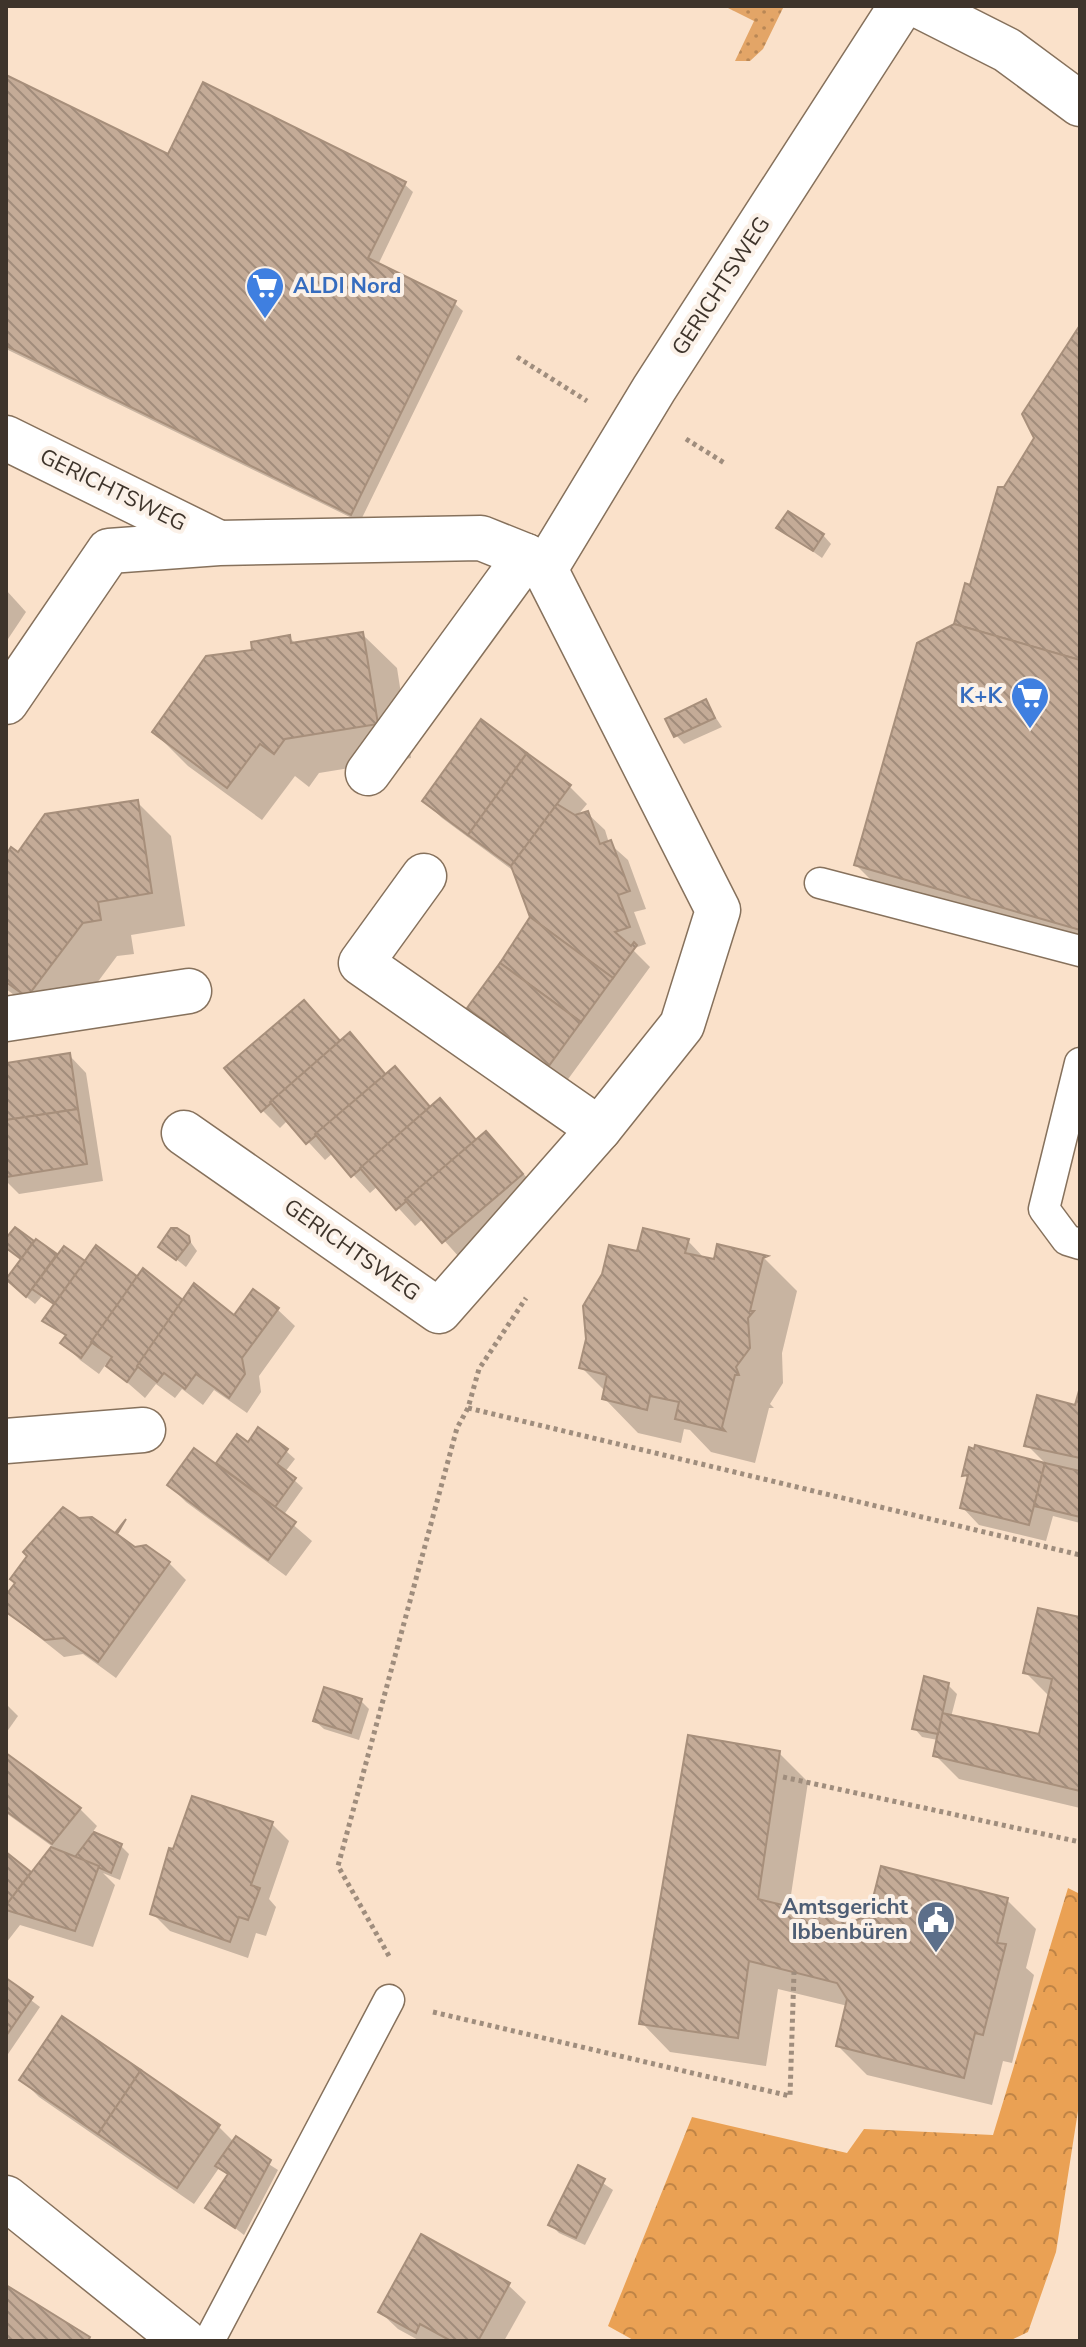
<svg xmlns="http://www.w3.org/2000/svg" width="1086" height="2347" viewBox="0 0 1086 2347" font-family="'Nunito Sans',sans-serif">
<defs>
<pattern id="grass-dots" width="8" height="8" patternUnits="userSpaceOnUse" patternTransform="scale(2)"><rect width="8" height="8" fill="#e3a567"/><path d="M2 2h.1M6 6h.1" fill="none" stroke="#b98755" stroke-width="1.8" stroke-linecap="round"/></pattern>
<pattern id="forest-crowns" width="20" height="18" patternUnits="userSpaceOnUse" patternTransform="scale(2)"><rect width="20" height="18" fill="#eaa154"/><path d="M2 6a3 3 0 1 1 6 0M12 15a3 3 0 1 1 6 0" fill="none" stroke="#bf8446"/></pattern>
<pattern id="building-back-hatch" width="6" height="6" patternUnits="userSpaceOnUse" patternTransform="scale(2)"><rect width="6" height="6" fill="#c4ab97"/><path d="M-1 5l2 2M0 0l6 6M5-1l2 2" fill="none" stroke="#a18c7b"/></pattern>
</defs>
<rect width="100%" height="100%" fill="#fae1ca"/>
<polygon fill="url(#grass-dots)" points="724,6 784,6 763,49 750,61 735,61 754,21"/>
<polygon fill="url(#forest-crowns)" points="1068,1888 1080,1894 1080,2098 1056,2252 1028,2332 1009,2341 635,2341 608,2326 692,2117 847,2153 864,2129 993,2135"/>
<g fill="#0003">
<polygon points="6,77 169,157 404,184 413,192 378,265 454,303 463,311 360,522 6,349"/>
<polygon points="1080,328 1080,946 880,889 856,865 971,587 1005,489 1037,438"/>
<polygon points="779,527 823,535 831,544 822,558"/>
<polygon points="6,590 26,612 6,642"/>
<polygon points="362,634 397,668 411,758 319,773 309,787 295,776 262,820 188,766 154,732 254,651 289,637 296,644"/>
<polygon points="705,702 722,727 684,744 676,735"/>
<polygon points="482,722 570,787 587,804 577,816 587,813 605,830 609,843 628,860 646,909 634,912 646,944 632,949 650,967 566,1082 487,1025 470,1008 533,921 515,872 442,818 424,801"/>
<polygon points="137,802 171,836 185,926 131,935 134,954 117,956 62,1030 6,989 6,858"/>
<polygon points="304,1002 341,1042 350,1035 386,1075 395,1068 431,1108 440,1101 477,1140 503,1150 539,1192 460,1258 424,1218 415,1226 378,1186 370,1193 333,1153 325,1160 288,1120 280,1128 263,1111"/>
<polygon points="69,1055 86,1073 103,1181 19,1194 6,1181 6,1065"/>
<polygon points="15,1229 58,1257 137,1279 183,1302 235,1318 277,1309 295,1326 259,1376 261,1392 247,1413 214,1390 203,1405 182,1389 175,1398 156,1384 145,1398 106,1364 99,1374 80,1360 63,1343 67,1338 46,1318 56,1306 42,1296 35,1304 7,1281 22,1260 6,1247"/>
<polygon points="187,1237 197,1251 186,1267 160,1246"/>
<polygon points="688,1241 706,1260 763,1257 797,1291 782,1353 783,1383 770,1404 774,1408 769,1408 755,1463 711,1452 690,1430 684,1429 681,1443 638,1433 604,1398 606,1392 581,1367 639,1254"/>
<polygon points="1080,1396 1080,1523 1053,1516 1046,1541 979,1525 962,1507 969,1479 964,1474 977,1448 1047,1465 1027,1445 1077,1408"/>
<polygon points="248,1445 286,1451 295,1459 285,1472 303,1488 283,1516 312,1541 286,1576 186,1502 169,1485 224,1473 218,1463"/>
<polygon points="169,1563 186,1580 116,1678 83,1654 64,1657 6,1611 6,1598"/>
<polygon points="1080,1620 1080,1808 959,1779 935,1755 938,1740 922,1737 914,1728 948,1685 957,1694 951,1717 1041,1736 1050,1697 1025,1672"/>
<polygon points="360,1700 369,1709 359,1740 324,1729 315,1721"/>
<polygon points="6,1704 18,1716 6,1733"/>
<polygon points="779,1753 808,1782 789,1908 853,1925 1007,1900 1036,1929 1026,1968 1034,1975 1012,2063 1003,2061 992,2105 867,2075 838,2046 848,2006 778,1989 766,2066 670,2052 642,2023"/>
<polygon points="6,1756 80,1809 97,1826 92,1833 120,1845 129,1854 120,1880 103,1873 115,1885 93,1947 20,1925 6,1943 6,1855 32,1874 53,1847 6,1813"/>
<polygon points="272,1824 289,1841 269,1899 276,1907 266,1936 256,1933 248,1958 170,1931 152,1913"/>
<polygon points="6,1981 40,2007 6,2057"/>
<polygon points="22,2080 219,2127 234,2142 278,2170 244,2235 208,2207 229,2176 219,2168 194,2204 39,2097"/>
<polygon points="579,2167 613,2190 585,2245 559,2233 551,2225"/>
<polygon points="508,2285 526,2302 504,2341 420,2341 398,2329 380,2312"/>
</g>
<g fill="url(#building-back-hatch)" stroke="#a78f7b" stroke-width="2">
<polygon points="6,75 168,154 203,82 406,182 368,258 456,301 351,515 6,346"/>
<polygon points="1080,325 1080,660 954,624 965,583 970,585 998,487 1004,487 1034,438 1022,414"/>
<polygon points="788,511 824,534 813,551 776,528"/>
<polygon points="954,624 1080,660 1080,930 854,865 917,643"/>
<polygon points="363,632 378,724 285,739 274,754 260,744 227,788 152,732 206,656 252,650 251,642 290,635 291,643"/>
<polygon points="706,699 715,718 674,737 665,719"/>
<polygon points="481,719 527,753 468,835 422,801"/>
<polygon points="527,753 571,785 511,866 468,835"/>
<polygon points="138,800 152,893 98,902 101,920 83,923 27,997 6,982 6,855 11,847 18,852 45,814"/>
<polygon points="557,804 575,815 588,811 600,844 611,840 630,891 618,895 630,927 615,932 631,946 634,942 637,945 613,978 530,917 511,866"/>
<polygon points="530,917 613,978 581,1022 500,963"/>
<polygon points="500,963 581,1022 548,1067 467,1008"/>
<polygon points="304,1000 341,1042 261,1112 224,1068"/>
<polygon points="350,1032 386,1075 306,1144 270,1102"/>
<polygon points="70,1053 78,1109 6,1120 6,1063"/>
<polygon points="395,1066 431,1108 351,1177 315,1134"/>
<polygon points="440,1098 477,1141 396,1210 360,1168"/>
<polygon points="78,1109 87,1164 6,1177 6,1120"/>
<polygon points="486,1131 523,1174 442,1243 405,1200"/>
<polygon points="15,1227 34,1241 21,1259 6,1248 6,1238"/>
<polygon points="171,1228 177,1228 189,1236 190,1242 176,1260 158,1247"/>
<polygon points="643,1228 689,1239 685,1253 714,1259 717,1244 768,1256 763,1258 750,1311 754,1311 748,1318 750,1348 736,1367 739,1375 735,1375 722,1427 725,1431 675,1419 679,1402 650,1396 647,1410 602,1399 607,1375 579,1368 586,1339 583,1306 602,1274 609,1245 637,1251"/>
<polygon points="36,1239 57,1254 26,1297 6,1279"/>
<polygon points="96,1245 138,1277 81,1358 60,1343 66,1335 42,1321"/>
<polygon points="64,1246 85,1261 54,1304 32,1289"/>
<polygon points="143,1268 184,1301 127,1382 106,1366 112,1357 91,1342"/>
<polygon points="194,1283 234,1315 253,1289 279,1308 242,1358 245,1374 229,1398 196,1374 185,1389 164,1373 157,1382 137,1366"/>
<polygon points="1080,1387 1080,1458 1024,1446 1037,1395 1075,1405"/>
<polygon points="258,1427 288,1449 277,1464 296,1478 275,1507 216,1463 237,1434 248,1442"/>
<polygon points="975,1445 1045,1463 1029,1525 960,1508 968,1475 962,1476 969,1447 974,1449"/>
<polygon points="194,1448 296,1522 268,1560 167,1485"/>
<polygon points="1045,1463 1080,1471 1080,1517 1034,1506"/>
<polygon points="63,1507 79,1518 92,1517 115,1533 126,1519 117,1534 135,1547 146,1545 170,1562 98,1662 64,1638 45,1640 6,1612 6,1595 15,1583 10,1579 27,1556 23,1552"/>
<polygon points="1038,1608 1080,1617 1080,1791 933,1756 942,1713 1039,1734 1052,1679 1023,1673"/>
<polygon points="924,1676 949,1683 938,1734 912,1729"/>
<polygon points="324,1687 362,1699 351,1733 313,1721"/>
<polygon points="688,1735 780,1751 758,1899 853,1922 869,1914 881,1866 1008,1898 997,1943 1006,1944 983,2035 975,2033 964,2078 836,2046 847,1999 837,1983 749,1961 738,2038 639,2024"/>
<polygon points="6,1753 81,1808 52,1844 6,1811"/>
<polygon points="192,1796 273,1822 251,1885 260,1888 248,1920 239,1917 230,1942 150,1914 169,1848 173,1849"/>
<polygon points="94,1832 122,1844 111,1873 75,1857"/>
<polygon points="51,1847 99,1866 75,1931 6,1910 6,1905"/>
<polygon points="6,1852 31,1872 6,1905"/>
<polygon points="6,1978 33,1997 6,2036"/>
<polygon points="62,2016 141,2070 98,2134 19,2080"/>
<polygon points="141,2070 220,2125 177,2188 98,2134"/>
<polygon points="236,2136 271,2160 235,2228 205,2208 228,2174 215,2166"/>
<polygon points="578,2165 605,2179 576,2238 548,2225"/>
<polygon points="421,2234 510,2283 478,2341 451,2341 420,2324 416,2333 378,2312"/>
<polygon points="6,2285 90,2337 88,2341 6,2341"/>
</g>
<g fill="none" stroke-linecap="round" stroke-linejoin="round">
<g stroke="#86715c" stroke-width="33">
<g id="lane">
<polyline points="820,883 1080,951"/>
<polyline points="1080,1063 1044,1209 1067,1240 1080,1244"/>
<polyline points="209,2341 389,2000"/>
</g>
</g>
<g stroke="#86715c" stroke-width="47">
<g id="street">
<polyline points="920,6 1007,50 1080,104"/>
<polyline points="6,438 217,542"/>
<polyline points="545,569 654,389 901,6"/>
<polyline points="6,702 109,551 219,543 481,538 526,556 545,569 718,910 682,1025 599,1129 439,1311 184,1133"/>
<polyline points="368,773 526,556"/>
<polyline points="424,876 361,963 599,1129"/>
<polyline points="6,1019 189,991"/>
<polyline points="6,1441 143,1430"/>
</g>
</g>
<g stroke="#86715c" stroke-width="47">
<polyline id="secondary" points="6,2198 184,2341"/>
</g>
<g stroke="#9f8d7d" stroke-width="5" stroke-dasharray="4 4" stroke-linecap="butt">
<polyline points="517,357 587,401"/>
<polyline points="686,439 726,464"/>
<polyline points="468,1408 1080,1555"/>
<polyline points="783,1777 1080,1842"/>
<polyline points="389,1956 338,1866 457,1428 468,1408 479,1369 526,1298"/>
<polyline points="433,2012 790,2096 794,1972"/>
</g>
<use href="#lane" stroke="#fff" stroke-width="30"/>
<use href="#street" stroke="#fff" stroke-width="44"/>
<use href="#secondary" stroke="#fff" stroke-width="44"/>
</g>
<defs>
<g id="supermarket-pin" transform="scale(2)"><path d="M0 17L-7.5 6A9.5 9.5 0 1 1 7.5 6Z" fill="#3f7fe0" stroke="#fbf1e8"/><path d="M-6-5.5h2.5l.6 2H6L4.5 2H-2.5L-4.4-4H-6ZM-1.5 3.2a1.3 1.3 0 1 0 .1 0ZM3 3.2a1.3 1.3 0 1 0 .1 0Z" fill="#fff"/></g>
<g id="civic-pin" transform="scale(2)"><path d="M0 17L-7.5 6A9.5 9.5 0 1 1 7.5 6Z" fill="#5c6f8a" stroke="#fbf1e8"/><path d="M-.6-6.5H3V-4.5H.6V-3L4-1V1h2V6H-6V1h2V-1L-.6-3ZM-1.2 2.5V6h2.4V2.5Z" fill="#fff"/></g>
</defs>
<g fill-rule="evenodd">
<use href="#supermarket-pin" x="265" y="286"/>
<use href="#supermarket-pin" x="1030" y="696"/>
<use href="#civic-pin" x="936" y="1920"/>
</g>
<g text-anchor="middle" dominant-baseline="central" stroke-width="8" stroke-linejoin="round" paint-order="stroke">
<g font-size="22" font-weight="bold" fill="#366cbe" stroke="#fbf1e8" text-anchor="start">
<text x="293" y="286">ALDI Nord</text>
<text x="1002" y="696" text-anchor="end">K+K</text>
</g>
<g font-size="22" fill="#3e342b" stroke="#fbf1e8">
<text transform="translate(721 286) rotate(-57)">GERICHTSWEG</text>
<text transform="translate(113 490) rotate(26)">GERICHTSWEG</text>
<text transform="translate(352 1250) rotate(35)">GERICHTSWEG</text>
</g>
<g font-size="22" font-weight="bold" fill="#4e5e75" stroke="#fbf1e8" text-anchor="end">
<text x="908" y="1907">Amtsgericht<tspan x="908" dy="25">Ibbenbüren</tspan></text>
</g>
</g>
<rect width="1086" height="2347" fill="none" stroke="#3e342b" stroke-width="16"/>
</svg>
